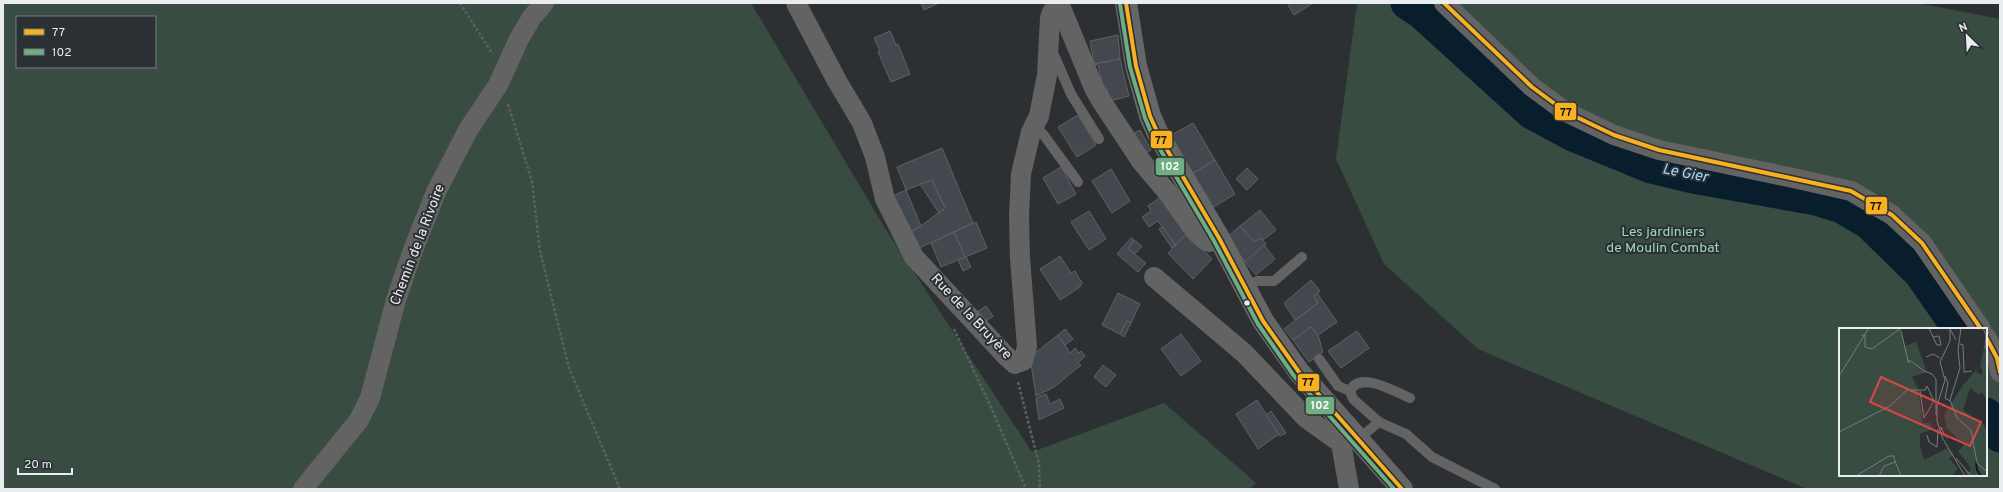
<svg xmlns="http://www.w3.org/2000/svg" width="2003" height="492" viewBox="0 0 2003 492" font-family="Overpass,sans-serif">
<rect width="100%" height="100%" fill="#2d3032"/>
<g fill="#384c41" fill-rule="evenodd">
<path d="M3,3H751L883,225L1032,452L1164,403L1256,483L1250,489H3ZM17,17H155V67H17Z"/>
<path d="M1357,3H1918L2000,19V489H1807L1478,349L1384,264L1336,159ZM1840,329H1986V475H1840Z"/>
</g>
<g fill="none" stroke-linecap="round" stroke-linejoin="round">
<g stroke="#081e2d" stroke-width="33">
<polyline points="1407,3 1422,13 1532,113 1573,135 1651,167 1693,177 1816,199 1842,207 1869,223 1920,273 1959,329"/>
<polyline points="1986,414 2000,436"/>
</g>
</g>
<g fill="#42484d" stroke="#5f6264">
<polygon points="921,3 939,3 924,10"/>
<polygon points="1287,3 1313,3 1294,15"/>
<polygon points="890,31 896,45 898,44 910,74 891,82 878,52 880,51 874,38"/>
<polygon points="1118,35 1120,59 1094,64 1090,41"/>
<polygon points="1120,59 1129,96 1110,101 1107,89 1104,90 1098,65 1094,64"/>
<polygon points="1078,115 1096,145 1077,157 1058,127"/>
<polygon points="1193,123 1215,160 1192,174 1170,136"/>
<polygon points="1140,130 1151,150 1146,153 1128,136"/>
<polygon points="942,148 973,223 915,250 907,234 921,226 945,208 932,180 906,190 897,167"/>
<polygon points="1215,160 1235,194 1212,208 1192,174"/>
<polygon points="1061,167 1076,194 1058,204 1043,178"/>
<polygon points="1247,168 1258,179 1247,190 1236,179"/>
<polygon points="1111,169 1130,201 1112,213 1092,181"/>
<polygon points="932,180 945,208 939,213 920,184"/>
<polygon points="906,190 921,226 907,234 890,197"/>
<polygon points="1162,196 1186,234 1175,245 1158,221 1149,227 1142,217 1151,211 1148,206"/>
<polygon points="1260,210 1276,230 1263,240 1261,238 1254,242 1240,226"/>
<polygon points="1089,211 1106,239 1089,250 1071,222"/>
<polygon points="976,222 987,248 965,257 954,232"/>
<polygon points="1240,226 1254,242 1261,238 1266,244 1245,262 1227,237"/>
<polygon points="1163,227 1175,245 1172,248 1159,229"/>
<polygon points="954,232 965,257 941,267 931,243"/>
<polygon points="1186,234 1212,259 1193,279 1168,253"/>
<polygon points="1131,238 1134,240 1128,249 1146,263 1138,272 1117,254"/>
<polygon points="1134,240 1142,246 1135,254 1128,249"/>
<polygon points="1264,245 1275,259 1256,275 1245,262"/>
<polygon points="1060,256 1071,273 1075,271 1082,283 1080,287 1060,300 1040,269"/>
<polygon points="966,257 971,267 963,271 958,260"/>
<polygon points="1311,280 1320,291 1314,296 1318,303 1295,320 1284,303"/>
<polygon points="1118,293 1140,304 1131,323 1127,321 1120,334 1102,325"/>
<polygon points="1317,293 1337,322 1318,335 1311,327 1293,340 1284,329 1318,303 1314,296"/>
<polygon points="986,306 993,316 982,324 974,314"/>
<polygon points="1127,321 1131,323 1124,337 1120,334"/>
<polygon points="1311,327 1318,335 1323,352 1309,362 1293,340"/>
<polygon points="1065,329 1073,339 1065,345 1058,335"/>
<polygon points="1357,331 1369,348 1341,368 1328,351"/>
<polygon points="1181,334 1201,361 1181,376 1161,349"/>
<polygon points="1058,335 1070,353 1075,348 1079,353 1081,351 1085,356 1078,363 1081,365 1054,387 1036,396 1030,357"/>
<polygon points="1103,365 1116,375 1106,387 1094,377"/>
<polygon points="1046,394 1050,404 1060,399 1064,408 1039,420 1036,398"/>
<polygon points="1257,400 1279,434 1258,449 1236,414"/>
<polygon points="1271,411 1286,433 1280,436 1266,415"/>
</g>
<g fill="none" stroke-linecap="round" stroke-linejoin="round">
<g stroke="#5e6060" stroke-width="2.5" stroke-dasharray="3 2" stroke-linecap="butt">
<polyline points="460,3 492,53"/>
<polyline points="508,104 532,181 540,251 569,368 620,489"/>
<polyline points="954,329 991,407 1026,489"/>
<polyline points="1018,382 1039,464 1040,489"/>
</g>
<g stroke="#646363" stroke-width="10">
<polyline points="1049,54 1055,57 1071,94 1099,139"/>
<polyline points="1034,125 1043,134 1078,182"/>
<polyline points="1244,287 1257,281 1274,281 1302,257"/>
<polyline points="1319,359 1338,386 1350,391"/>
<path d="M1410,398C1395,392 1360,370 1350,391L1353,399L1379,422L1406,434L1432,457L1495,489"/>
<polyline points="1357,440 1379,422"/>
</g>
<g stroke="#646363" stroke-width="20">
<polyline points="796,3 837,81 862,123 875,157 885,199 914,257 1005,355 1015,364 1023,361 1027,347 1020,258 1019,216 1021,174 1031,132 1039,116 1047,75 1050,18 1052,12 1060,6"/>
<polyline points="1059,3 1094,88 1102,102 1141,161 1168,193 1195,231 1205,240 1209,242 1219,238"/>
<polyline points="1444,3 1532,87 1566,112 1614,135 1659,150 1793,178 1851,191 1892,215 1922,243 1981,329"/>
<polyline points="1154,277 1244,353 1306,418 1341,443 1352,435"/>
<polyline points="1986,337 1997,358 2000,372"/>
<polyline points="1341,443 1349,489"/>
<polyline points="303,489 359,420 370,398 396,300 413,250 436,192 468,130 498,85 519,39 532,17 544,3"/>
</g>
<polyline stroke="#666" stroke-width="22" points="1126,3 1136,66 1150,116 1159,136 1219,238 1263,321 1299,372 1402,489"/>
<g stroke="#2b3034" stroke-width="7">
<g id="bus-1">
<polyline points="1126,3 1136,66 1150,116 1159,136 1219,238 1263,321 1299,372 1402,489"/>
<polyline points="1444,3 1532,87 1566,112 1614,135 1659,150 1851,191 1892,215 1922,243 1981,329"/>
<polyline points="1986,337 1997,358 2000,372"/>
</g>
</g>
<g stroke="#2b3034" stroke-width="7">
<polyline id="bus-2" points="1120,4 1130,67 1145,118 1154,139 1214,241 1258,324 1294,376 1394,489"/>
</g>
<use href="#bus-1" stroke="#f9b122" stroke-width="4"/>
<use href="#bus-2" stroke="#6eae80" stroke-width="4"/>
</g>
<circle fill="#eaedef" stroke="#2b3034" stroke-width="1.5" cx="1247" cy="303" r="3.5"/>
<g text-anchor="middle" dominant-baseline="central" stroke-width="4" stroke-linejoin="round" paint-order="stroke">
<g font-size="14" fill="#9fd8b8" stroke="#2b3034">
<text x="1663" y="232">Les jardiniers<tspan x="1663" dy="16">de Moulin Combat</tspan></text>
</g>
<g font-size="14" fill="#eaedef" stroke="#2b3034">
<text transform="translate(418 245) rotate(-69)">Chemin de la Rivoire</text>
<text transform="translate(971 317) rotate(47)">Rue de la Bruyère</text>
</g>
<g font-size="15" font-style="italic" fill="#a5d8fd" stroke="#2b3034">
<text transform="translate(1685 174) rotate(11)">Le Gier</text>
</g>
</g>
<g transform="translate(1839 328)">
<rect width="148" height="148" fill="#2d3032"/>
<path d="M0,0H62L66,18L77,14L88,44L73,49L79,61L84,95H91L94,101L81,106V117L85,132L109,120L115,127L110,130L119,141L112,148H0ZM145,20L148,21L147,70L143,65V42L141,38ZM138,41L137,44L143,47L144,61L141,67L131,60L124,82L145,97L148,104V148H128L125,140L130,144L132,140L119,123L125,117L108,100L105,87L124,57Z" fill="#384c41"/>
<path fill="none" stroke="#081e2d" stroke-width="2" d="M137,134L138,142L142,148"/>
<path fill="none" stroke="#797c7e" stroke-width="1" d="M90,0L94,9L98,17H102L100,8L94,9M111,0V13L101,34L106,52L98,78V93L104,111L126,148M122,0L119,22L121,40L111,72L118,90L132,102L138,135L148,144M144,0L147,7L146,20H148M111,1L117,12M62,3L69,33M22,7H26V19L33,21L62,0M121,16L124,17L125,44L133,43M87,29L94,26L101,30M70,35L69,33H72L85,43L93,46L97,51V87M0,48L30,0M106,48L109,55L106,70L111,73M104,101L101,99L108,110M0,104L51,78L68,62H86L88,58L95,73L85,90L81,63M88,107L90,114L98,119L99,101M117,130L132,148M56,133L62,148M17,148L50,128H55L56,134L45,138L40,148"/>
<path fill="#d94646" fill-opacity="0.15" stroke="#d94646" stroke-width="2" d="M42,49L142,94L131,118L31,74Z"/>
<rect width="148" height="148" fill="none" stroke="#eaedef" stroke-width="2"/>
</g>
<g stroke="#2b3034" stroke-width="1.5">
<rect x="1554" y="102" width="23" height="19" rx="4" fill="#f9b122"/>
<rect x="1150" y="130" width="23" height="19" rx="4" fill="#f9b122"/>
<rect x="1155" y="157" width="30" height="19" rx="4" fill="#6eae80"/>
<rect x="1865" y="196" width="23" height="19" rx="4" fill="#f9b122"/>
<rect x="1297" y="373" width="23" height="19" rx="4" fill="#f9b122"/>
<rect x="1305" y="396" width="30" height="19" rx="4" fill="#6eae80"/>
</g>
<g font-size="11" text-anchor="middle" font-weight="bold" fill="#fff">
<text x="1170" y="170">102</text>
<text x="1320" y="409">102</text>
</g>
<g font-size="11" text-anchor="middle" font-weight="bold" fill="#111">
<text x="1566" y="116">77</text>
<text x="1161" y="144">77</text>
<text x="1876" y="210">77</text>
<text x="1308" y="386">77</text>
</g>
<rect width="2003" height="492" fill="none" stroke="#eaedef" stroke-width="8"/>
<rect x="16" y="16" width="140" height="52" fill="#2b3034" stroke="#777c7f"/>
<rect x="24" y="29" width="20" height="6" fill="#f9b122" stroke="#777c7f"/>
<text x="52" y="36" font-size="12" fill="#eaedef">77</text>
<rect x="24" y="49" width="20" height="6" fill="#6eae80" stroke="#777c7f"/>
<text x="52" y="56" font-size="12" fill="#eaedef">102</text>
<g transform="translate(1967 36) rotate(336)" stroke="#2b3034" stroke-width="3" paint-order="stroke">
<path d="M0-3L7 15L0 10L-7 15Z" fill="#eaedef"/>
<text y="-6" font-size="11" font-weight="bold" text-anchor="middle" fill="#eaedef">N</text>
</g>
<path d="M18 468v6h54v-6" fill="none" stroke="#eaedef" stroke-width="2"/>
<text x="24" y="468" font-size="12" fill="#eaedef" stroke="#2b3034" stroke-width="3" paint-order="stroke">20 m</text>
</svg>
